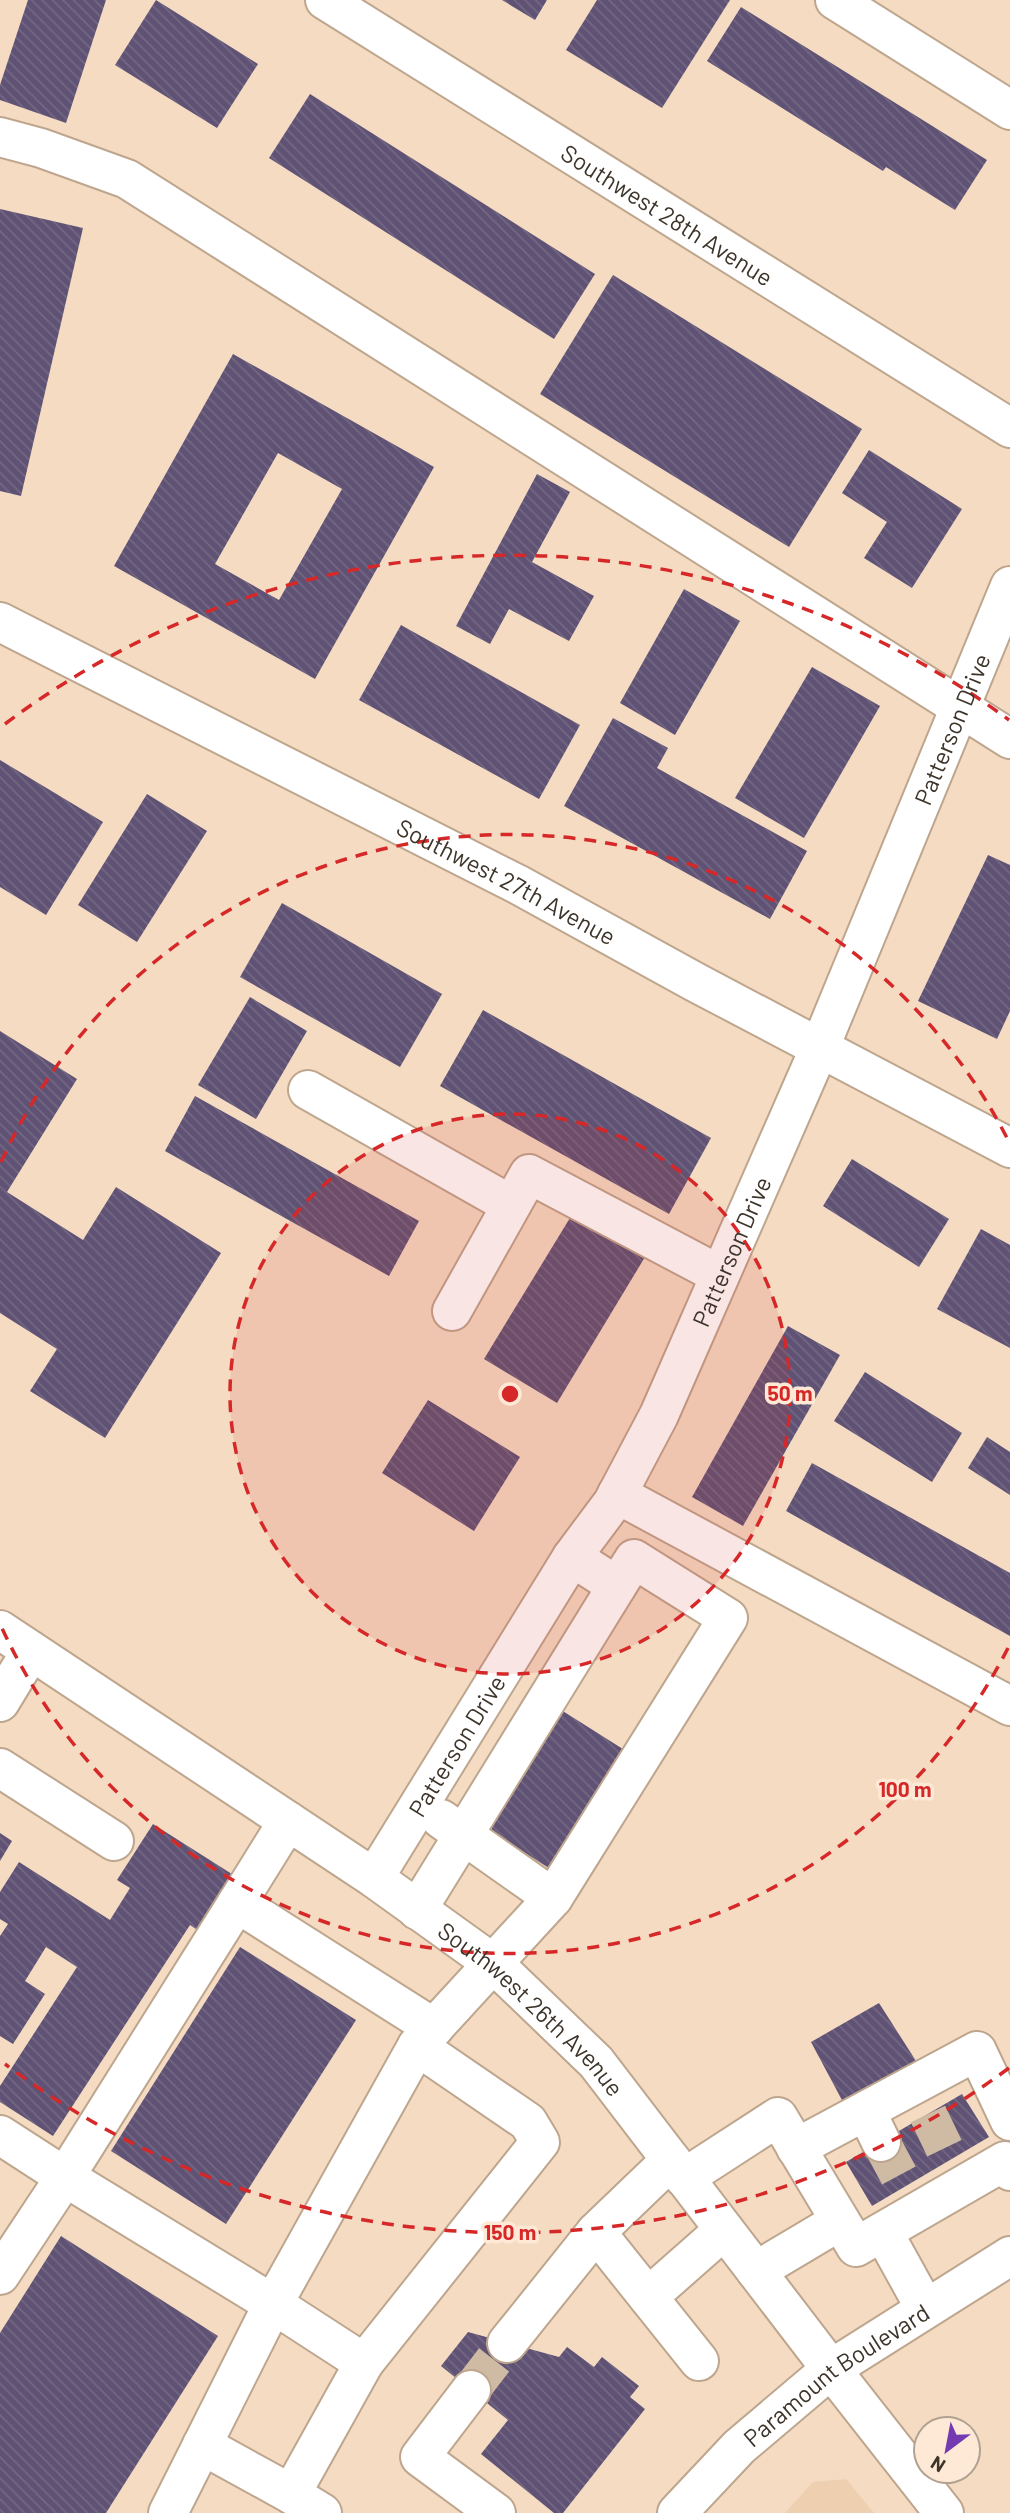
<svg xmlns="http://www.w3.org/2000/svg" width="1010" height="2513" viewBox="0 0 1010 2513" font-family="Barlow,sans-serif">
<defs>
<pattern id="building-back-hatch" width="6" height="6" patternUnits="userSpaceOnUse" patternTransform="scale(1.75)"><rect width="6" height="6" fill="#5f5274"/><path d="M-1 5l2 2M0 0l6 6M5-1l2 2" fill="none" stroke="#736883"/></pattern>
</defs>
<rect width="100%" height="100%" fill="#f4dbc2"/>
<polygon fill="#eed0b1" points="846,2479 874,2513 785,2513 813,2482"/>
<g fill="url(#building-back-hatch)" fill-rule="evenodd">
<polygon points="28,0 106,0 66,123 0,100 0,85"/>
<polygon points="156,0 258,64 217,128 115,65"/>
<polygon points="502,0 547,0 535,20"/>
<polygon points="597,0 730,0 662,108 566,50"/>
<polygon points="741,7 987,160 955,210 886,167 883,171 707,61"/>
<polygon points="310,94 595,274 554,339 269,158"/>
<polygon points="0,209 83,228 21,496 0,491"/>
<polygon points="613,275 862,429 789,547 540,394"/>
<path d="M233,354L434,467L315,679L114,566ZM278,453L342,489L279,600L215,564Z"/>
<polygon points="869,450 962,509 912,588 864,558 887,522 842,493"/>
<polygon points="537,474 570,492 532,562 594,596 569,641 509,609 490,644 456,626"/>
<polygon points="684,589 740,621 675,735 620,703"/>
<polygon points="401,625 580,725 539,799 359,700"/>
<polygon points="812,667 880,706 804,838 735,798"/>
<polygon points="613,718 668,748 657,768 807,851 770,919 564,806"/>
<polygon points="0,760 103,822 46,915 0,887"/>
<polygon points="147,794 207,831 137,942 78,905"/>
<polygon points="988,855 1010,865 1010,1011 997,1039 918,1001"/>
<polygon points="282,903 442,994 400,1067 240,977"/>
<polygon points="250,997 307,1031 256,1119 198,1085"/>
<polygon points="483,1010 711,1138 669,1214 440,1086"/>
<polygon points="0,1031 77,1079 7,1192 83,1240 116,1187 221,1253 105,1438 30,1391 57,1349 0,1313"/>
<polygon points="195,1096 419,1221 389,1276 165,1151"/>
<polygon points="852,1159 949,1219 919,1267 823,1206"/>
<polygon points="576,1208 648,1252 557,1403 484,1359"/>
<polygon points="981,1229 1010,1245 1010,1348 937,1309"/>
<polygon points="788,1326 840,1355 743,1526 692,1497"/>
<polygon points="865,1372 962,1433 932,1482 834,1421"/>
<polygon points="428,1400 520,1457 474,1531 382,1473"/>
<polygon points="987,1437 1010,1452 1010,1495 968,1468"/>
<polygon points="812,1463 1010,1573 1010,1636 786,1511"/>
<polygon points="558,1708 626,1751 552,1870 484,1827"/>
<polygon points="153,1824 235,1876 199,1931 190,1925 53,2136 0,2102 0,2086 77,1967 46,1947 25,1981 45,1994 13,2044 0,2036 0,1936 8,1924 0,1919 0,1892 19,1862 110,1920 130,1888 117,1880"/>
<polygon points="0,1833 12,1841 0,1861"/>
<polygon points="240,1947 356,2020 226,2224 111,2151"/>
<polygon points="879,2003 916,2061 843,2102 811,2042"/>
<polygon points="962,2094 989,2137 872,2206 846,2162"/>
<polygon points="61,2236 218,2336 106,2513 0,2513 0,2333"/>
<polygon points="468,2332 559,2357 567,2347 594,2367 602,2357 639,2386 630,2397 645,2409 563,2513 554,2513 481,2454 508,2420 441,2366"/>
</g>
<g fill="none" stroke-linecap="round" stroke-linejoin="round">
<g stroke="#cfbaa4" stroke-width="38" stroke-dasharray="38 19" stroke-linecap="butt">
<polyline points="928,2114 950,2160"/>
<polyline points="881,2142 905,2187"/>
<polyline points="471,2390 507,2343"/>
</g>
<g stroke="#bea68e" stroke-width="42">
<g id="minor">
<path id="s1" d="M325,0L1010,428"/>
<polyline points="835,0 1010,110"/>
<polyline points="0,137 41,148 127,179 1010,739"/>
<path id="s2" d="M0,622L517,884L695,982L1010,1148"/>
<polyline points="308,1090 511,1205"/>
<polyline points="452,1311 529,1174 718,1274"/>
<polyline points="617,1494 1010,1706"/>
<polyline points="0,1702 31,1651"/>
<polyline points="0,1768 114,1841"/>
<polyline points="441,1819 553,1898"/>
<polyline points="288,1821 237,1903 434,2028"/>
<path id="s3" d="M374,1878L572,1557L613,1502L659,1415L820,1047L1010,586"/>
<polyline points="237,1903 65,2177 273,2304 417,2046 553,1898 728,1618 634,1559 617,1586 572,1557"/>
<polyline points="417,1910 617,1586"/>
<polyline points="866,2111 881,2142"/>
<polyline points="0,2135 65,2177 0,2275"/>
<polyline points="796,2148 977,2051 1010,2121"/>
<polyline points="684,2178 778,2117 856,2247 1005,2161 1010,2171"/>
<polyline points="596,2232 699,2361"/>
<polyline points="883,2232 925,2308"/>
<polyline points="756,2271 840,2221"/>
<polyline points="648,2297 724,2230"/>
<polyline points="507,2343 596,2232 671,2160"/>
<polyline points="364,2363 540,2142 528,2122 417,2046"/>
<polyline points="831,2369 944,2513"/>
<polyline points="471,2390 420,2457 496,2513"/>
<polyline points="202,2445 291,2494"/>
<polyline points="168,2513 273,2304 364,2363 291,2494 322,2513"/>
</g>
</g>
<g stroke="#bea68e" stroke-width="42">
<g id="major">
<path id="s4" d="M0,1630L374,1878L495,1965L596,2062L831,2369"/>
<path id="s5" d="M677,2513L739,2447L831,2369L1010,2256"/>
</g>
</g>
<use href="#minor" stroke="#fff" stroke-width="38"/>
<use href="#major" stroke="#fff" stroke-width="38"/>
</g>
<circle cx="510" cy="1394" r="280" fill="#d62828" fill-opacity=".12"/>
<g fill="none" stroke="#d62828" stroke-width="3.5" stroke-dasharray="12 9">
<circle cx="510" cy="1394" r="280"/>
<path d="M1008 1648A559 559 0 0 1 1 1626M1 1162A559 559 0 0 1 1008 1140"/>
<path d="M1009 2068A839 839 0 0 1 5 2064M5 724A839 839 0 0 1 1009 720"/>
</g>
<g text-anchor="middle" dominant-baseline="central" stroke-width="7" stroke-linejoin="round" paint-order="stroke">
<g font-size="24" fill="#3d342a" stroke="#fde9d5">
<text stroke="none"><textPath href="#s1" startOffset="404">Southwest 28th Avenue</textPath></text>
<text stroke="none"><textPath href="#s3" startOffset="1290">Patterson Drive</textPath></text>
<text stroke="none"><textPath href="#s2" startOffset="569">Southwest 27th Avenue</textPath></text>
<text stroke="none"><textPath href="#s3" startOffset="723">Patterson Drive</textPath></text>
<text stroke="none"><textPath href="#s3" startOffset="156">Patterson Drive</textPath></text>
<text stroke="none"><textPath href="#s4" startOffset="654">Southwest 26th Avenue</textPath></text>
<text stroke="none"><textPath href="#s5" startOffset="212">Paramount Boulevard</textPath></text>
</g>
</g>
<circle cx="510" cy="1394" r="10" fill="#d62828" stroke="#fde9d5" stroke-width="3.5"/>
<g font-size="21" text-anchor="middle" font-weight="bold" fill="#d62828" stroke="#fde9d5" stroke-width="7" stroke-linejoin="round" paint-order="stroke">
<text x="790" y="1401">50 m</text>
<text x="905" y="1797">100 m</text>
<text x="510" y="2240">150 m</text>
</g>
<g transform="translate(947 2450) rotate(212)"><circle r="33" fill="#fde9d5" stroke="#b0a191" stroke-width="2"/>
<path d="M0-5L12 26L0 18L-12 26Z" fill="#743ab1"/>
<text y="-10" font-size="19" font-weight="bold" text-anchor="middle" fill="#3d342a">N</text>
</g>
</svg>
